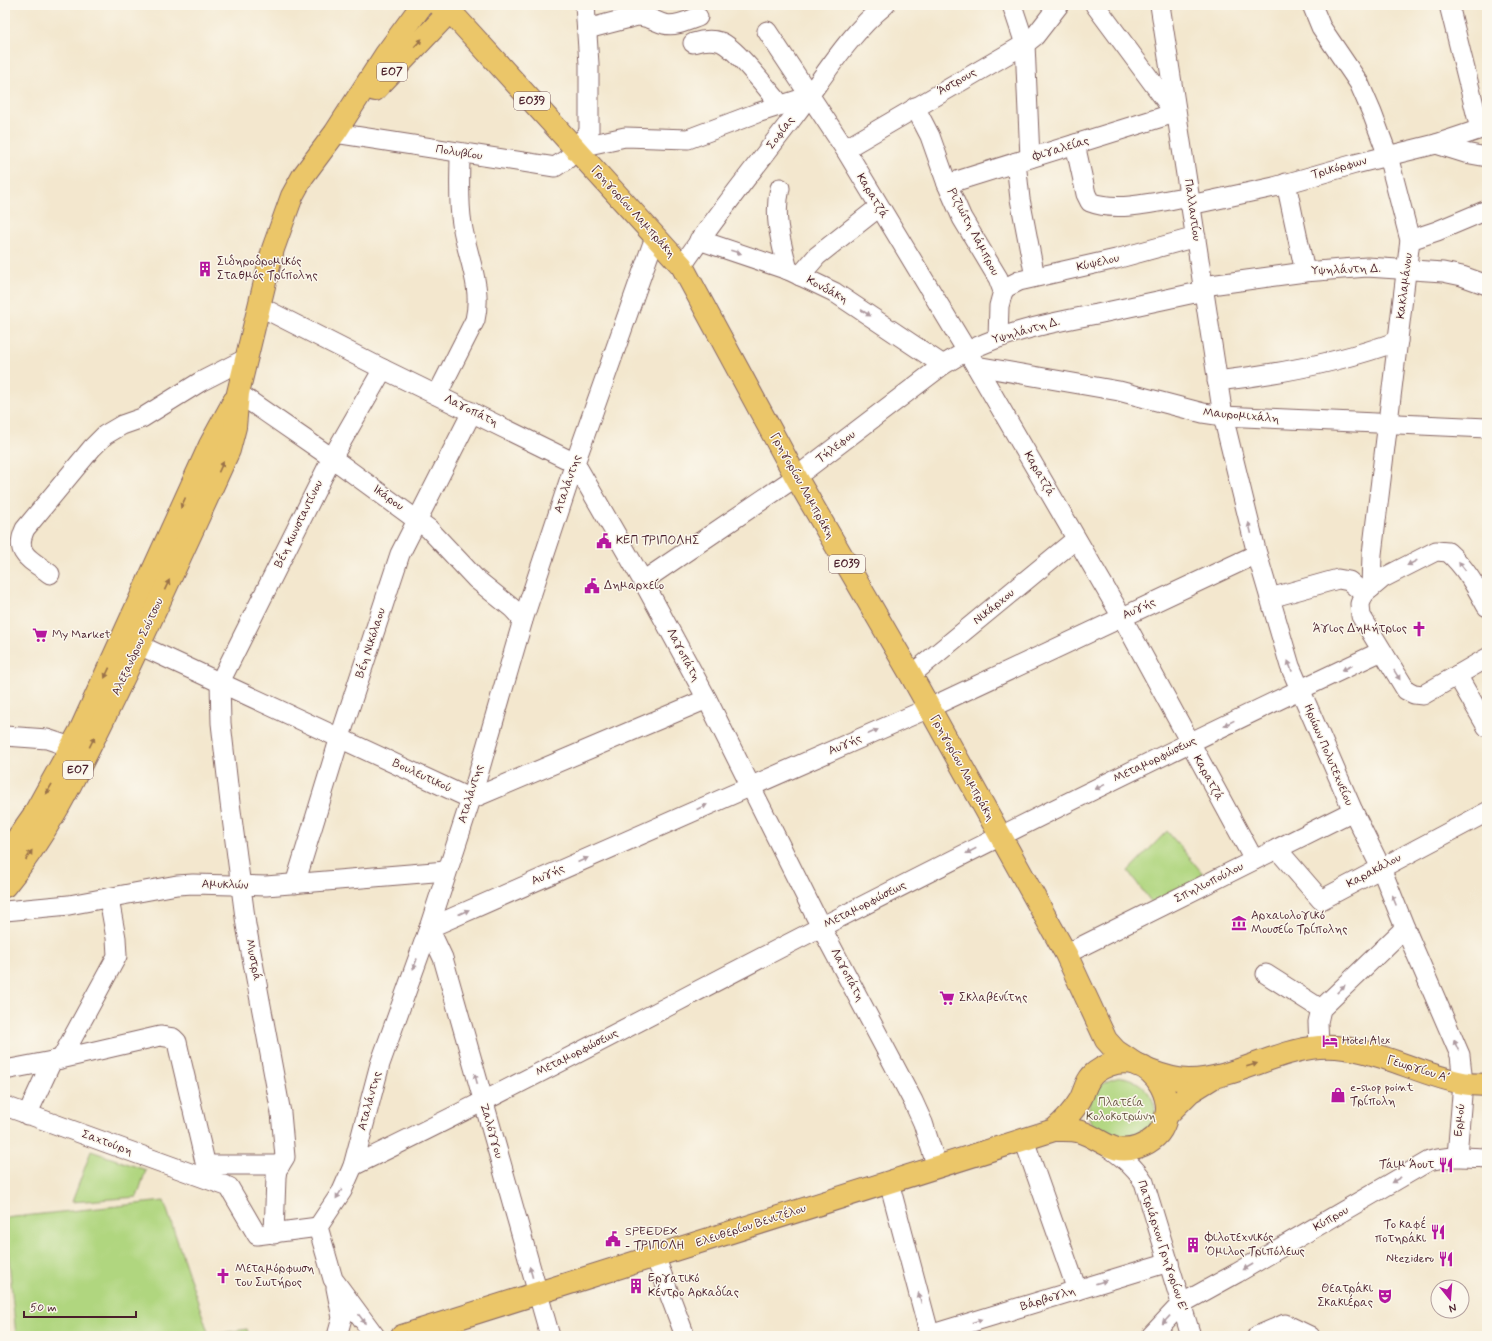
<svg xmlns="http://www.w3.org/2000/svg" width="1492" height="1341" viewBox="0 0 1492 1341" font-family="Mynerve,sans-serif">
<rect width="100%" height="100%" fill="#fbf7ec"/>
<filter id="ink" filterUnits="userSpaceOnUse"><feTurbulence type="fractalNoise" baseFrequency=".025" numOctaves="2"/><feDisplacementMap in="SourceGraphic" scale="8" xChannelSelector="R" yChannelSelector="G"/><feConvolveMatrix kernelMatrix="1 2 1 2 8 2 1 2 1" color-interpolation-filters="sRGB"/></filter>
<filter id="wash" filterUnits="userSpaceOnUse"><feTurbulence type="fractalNoise" baseFrequency=".012" numOctaves="4" result="noise"/><feDisplacementMap in="SourceGraphic" scale="16" xChannelSelector="R" yChannelSelector="G"/><feGaussianBlur stdDeviation="0.9" result="paint"/><feColorMatrix in="noise" values="0 0 0 0 0 0 0 0 0 0 0 0 0 0 0 0 0 1.4 0 .05"/><feComposite in="paint" operator="in"/></filter>
<g filter="url(#wash)">
<rect width="100%" height="100%" fill="#f3e7ce"/>
<g fill="#b0d67f" stroke="#7d7a55">
<polygon points="1167,831 1205,876 1152,903 1128,871"/>
<path d="M1122,1077C1146,1080 1167,1109 1148,1131C1143,1136 1132,1140 1126,1143L1092,1127C1082,1102 1096,1080 1122,1077Z"/>
<polygon points="91,1151 146,1170 137,1197 72,1202"/>
<polygon points="164,1201 209,1335 247,1329 249,1336 16,1336 5,1218"/>
</g>
</g>
<g filter="url(#ink)">
<g fill="none" stroke-linecap="round" stroke-linejoin="round">
<g stroke="#856564" stroke-width="21">
<g id="minor">
<polyline points="1012,5 1025,44 1030,158"/>
<polyline points="1160,5 1223,416 1257,554 1290,666 1353,811 1381,868 1405,928 1460,1055 1463,1083 1457,1156"/>
<polyline points="1312,5 1321,27 1359,83 1372,113 1388,156 1410,240 1372,554 1371,588"/>
<polyline points="1449,5 1480,129"/>
<path d="M587,29L637,16C648,16 654,21 664,24C675,27 687,21 698,17"/>
<polyline points="767,31 845,149 976,366 1122,617 1254,860"/>
<path d="M693,43C703,40 711,39 721,42C736,48 769,91 781,105"/>
<polyline points="915,107 930,136 947,184 962,218 998,278 1003,291 999,306 998,338"/>
<polyline points="335,133 555,167 567,159 589,132 589,64 585,5"/>
<path d="M1075,144L1086,194L1090,202C1117,213 1161,201 1189,196"/>
<polyline points="1436,144 1487,127"/>
<polyline points="575,148 625,137 688,139 757,113 810,96"/>
<polyline points="845,149 1025,44 1035,36 1059,5"/>
<polyline points="1016,162 1020,199 1035,277"/>
<polyline points="1286,183 1305,272"/>
<polyline points="947,184 1175,113 1095,5"/>
<path d="M780,188C773,216 781,242 788,270"/>
<polyline points="1190,205 1274,187 1355,164 1436,144 1465,153 1487,157"/>
<polyline points="699,240 788,270 834,292 943,365"/>
<polyline points="1410,240 1437,231 1487,210"/>
<path d="M682,266C717,214 757,165 795,115C823,78 848,35 885,5"/>
<polyline points="800,276 817,256 879,207"/>
<polyline points="1203,286 1305,272 1367,267 1443,272 1462,276 1487,285"/>
<polyline points="1003,291 1007,287 1019,281 1116,259 1196,237"/>
<polyline points="259,306 383,369 575,463 643,581 707,699 821,927 913,1101 923,1123 937,1167"/>
<polyline points="976,366 1119,391 1203,413 1223,416 1487,428"/>
<path d="M1217,381C1279,374 1339,363 1398,341"/>
<polyline points="238,393 332,458 429,529 476,579 512,608 523,620"/>
<path d="M437,395L475,320C483,286 467,257 462,224C458,201 460,176 460,153"/>
<path d="M50,574C32,560 13,555 25,529L92,448L105,435L122,425L142,418L200,382L247,358"/>
<path d="M643,581L796,477L943,365C989,335 1043,324 1097,314C1133,306 1168,299 1204,291"/>
<polyline points="1270,598 1338,579 1349,581 1364,594"/>
<path d="M1487,607C1476,587 1466,568 1448,552L1436,551L1383,578L1364,594L1360,604L1361,616L1406,690L1414,694L1423,695L1487,658"/>
<polyline points="126,639 471,799 707,699"/>
<polyline points="911,675 1076,539"/>
<polyline points="1457,675 1487,727"/>
<polyline points="5,736 47,739 71,747"/>
<polyline points="1277,849 1321,900 1487,812"/>
<polyline points="295,884 340,737 400,554 472,412"/>
<polyline points="5,911 69,905 177,885 193,884 266,886 446,871"/>
<polyline points="429,928 929,708 1257,554"/>
<polyline points="429,928 443,958 550,1336"/>
<polyline points="1066,954 1353,811"/>
<polyline points="1266,974 1321,1009"/>
<polyline points="1319,1047 1318,1022 1321,1009 1405,928"/>
<polyline points="61,1059 117,956 116,938 109,899"/>
<polyline points="52,1061 160,1036 173,1038 177,1042 179,1051 209,1179"/>
<polyline points="5,1070 52,1061 27,1115"/>
<polyline points="5,1106 229,1187 257,1235 318,1227"/>
<polyline points="1024,1140 1077,1290"/>
<path d="M1108,1147C1122,1157 1134,1166 1144,1182L1191,1336"/>
<polyline points="206,1165 280,1165"/>
<path d="M353,1166C511,1090 665,1007 821,927C1007,832 1193,739 1382,651"/>
<polyline points="889,1182 930,1336"/>
<polyline points="274,1234 276,1177 277,1170 285,1157 281,1113 246,925 230,803 221,723 220,682 332,458 383,369"/>
<polyline points="655,1256 685,1336"/>
<polyline points="336,1288 342,1318 337,1336"/>
<polyline points="375,1336 333,1279 318,1227 342,1191 353,1166 380,1064 429,928 471,799 523,620 575,463 655,237"/>
<polyline points="926,1336 1169,1262"/>
<path d="M1151,1336L1181,1304L1237,1273L1429,1161C1449,1155 1467,1157 1487,1158"/>
<polyline points="1257,1336 1285,1324 1310,1336"/>
</g>
</g>
<g stroke="#856564" stroke-width="24">
<g id="major">
<polyline points="439,5 450,11 682,266 796,477 911,675 1066,954 1106,1040 1116,1051 1137,1065"/>
<polyline points="375,90 450,11 453,5"/>
<polyline points="5,856 33,816 80,731 210,445 234,401"/>
<path d="M5,886C48,834 77,773 106,714C149,626 189,538 229,450L235,427L238,393L273,249L292,196L303,176L335,133L386,54L422,5"/>
<path d="M1150,1071C1163,1076 1175,1080 1189,1080C1234,1079 1274,1051 1319,1047C1368,1043 1415,1074 1463,1083C1470,1085 1479,1084 1487,1085"/>
<polyline points="1166,1116 1190,1092 1211,1079"/>
<path d="M402,1336L1054,1130C1063,1130 1073,1129 1081,1132C1102,1139 1113,1156 1138,1147C1199,1126 1153,1032 1096,1072C1086,1079 1085,1091 1080,1100C1073,1112 1064,1121 1054,1130"/>
</g>
</g>
<use href="#minor" stroke="#fff" stroke-width="19"/>
<use href="#major" stroke="#ebc669" stroke-width="22"/>
</g>
<defs><path id="oneway-solid" d="M-6-.8H1V-3.2L6.5 0L1 3.2V.8H-6Z"/></defs>
<g fill="#9a724a">
<use href="#oneway-solid" transform="translate(418 43) rotate(-47)"/>
<use href="#oneway-solid" transform="translate(221 467) rotate(-65)"/>
<use href="#oneway-solid" transform="translate(183 503) rotate(114)"/>
<use href="#oneway-solid" transform="translate(167 585) rotate(-65)"/>
<use href="#oneway-solid" transform="translate(107 673) rotate(115)"/>
<use href="#oneway-solid" transform="translate(92 742) rotate(-64)"/>
<use href="#oneway-solid" transform="translate(49 789) rotate(120)"/>
<use href="#oneway-solid" transform="translate(29 855) rotate(-57)"/>
<use href="#oneway-solid" transform="translate(1252 1065) rotate(-18)"/>
</g>
<g fill="#ae9aa0">
<use href="#oneway-solid" transform="translate(736 252) rotate(18)"/>
<use href="#oneway-solid" transform="translate(866 313) rotate(33)"/>
<use href="#oneway-solid" transform="translate(1250 528) rotate(-104)"/>
<use href="#oneway-solid" transform="translate(1412 563) rotate(153)"/>
<use href="#oneway-solid" transform="translate(1462 566) rotate(-127)"/>
<use href="#oneway-solid" transform="translate(1290 666) rotate(-111)"/>
<use href="#oneway-solid" transform="translate(1347 668) rotate(155)"/>
<use href="#oneway-solid" transform="translate(1397 675) rotate(58)"/>
<use href="#oneway-solid" transform="translate(1229 723) rotate(154)"/>
<use href="#oneway-solid" transform="translate(873 732) rotate(-24)"/>
<use href="#oneway-solid" transform="translate(1100 787) rotate(154)"/>
<use href="#oneway-solid" transform="translate(702 807) rotate(-24)"/>
<use href="#oneway-solid" transform="translate(971 851) rotate(153)"/>
<use href="#oneway-solid" transform="translate(583 860) rotate(-24)"/>
<use href="#oneway-solid" transform="translate(1394 900) rotate(-112)"/>
<use href="#oneway-solid" transform="translate(464 912) rotate(-24)"/>
<use href="#oneway-solid" transform="translate(415 964) rotate(110)"/>
<use href="#oneway-solid" transform="translate(1341 989) rotate(-44)"/>
<use href="#oneway-solid" transform="translate(1456 1045) rotate(-113)"/>
<use href="#oneway-solid" transform="translate(476 1079) rotate(-105)"/>
<use href="#oneway-solid" transform="translate(1396 1180) rotate(150)"/>
<use href="#oneway-solid" transform="translate(339 1194) rotate(122)"/>
<use href="#oneway-solid" transform="translate(1248 1267) rotate(150)"/>
<use href="#oneway-solid" transform="translate(531 1272) rotate(-106)"/>
<use href="#oneway-solid" transform="translate(1101 1282) rotate(-17)"/>
<use href="#oneway-solid" transform="translate(920 1298) rotate(-105)"/>
<use href="#oneway-solid" transform="translate(362 1319) rotate(54)"/>
<use href="#oneway-solid" transform="translate(1166 1320) rotate(133)"/>
<use href="#oneway-solid" transform="translate(977 1321) rotate(-17)"/>
</g>
</g>
<defs>
<g id="building-bare" transform="scale(1.2)"><path d="M-4-6H4V6H1V3H-1V6H-4ZM-2.5-4.3h1.7v1.8h-1.7ZM.8-4.3h1.7v1.8H.8ZM-2.5-1h1.7V.8h-1.7ZM.8-1h1.7V.8H.8Z" fill="#b5179e" stroke="#fbf7ec" stroke-width="2.5" paint-order="stroke"/></g>
<g id="civic-bare" transform="scale(1.2)"><path d="M-.6-6.5H3V-4.5H.6V-3L4-1V1h2V6H-6V1h2V-1L-.6-3ZM-1.2 2.5V6h2.4V2.5Z" fill="#b5179e" stroke="#fbf7ec" stroke-width="2.5" paint-order="stroke"/></g>
<g id="church-bare" transform="scale(1.2)"><path d="M-1.2-6h2.4v3.5h3.3v2.4h-3.3V6h-2.4V-.1h-3.3v-2.4h3.3Z" fill="#b5179e" stroke="#fbf7ec" stroke-width="2.5" paint-order="stroke"/></g>
<g id="supermarket-bare" transform="scale(1.2)"><path d="M-6-5.5h2.5l.6 2H6L4.5 2H-2.5L-4.4-4H-6ZM-1.5 3.2a1.3 1.3 0 1 0 .1 0ZM3 3.2a1.3 1.3 0 1 0 .1 0Z" fill="#b5179e" stroke="#fbf7ec" stroke-width="2.5" paint-order="stroke"/></g>
<g id="museum-bare" transform="scale(1.2)"><path d="M0-6L6-3V-2H-6V-3ZM-5-1h2V3h-2ZM-1-1h2V3h-2ZM3-1h2V3H3ZM-6 4H6V6H-6Z" fill="#b5179e" stroke="#fbf7ec" stroke-width="2.5" paint-order="stroke"/></g>
<g id="hotel-bare" transform="scale(1.2)"><path d="M-6-4.5h1.5V1H6V5H4.5V3h-9V5H-6ZM-4 0a1.8 1.8 0 1 1 3.6 0ZM.5 0V-2.5h3Q6-2.5 6 0Z" fill="#b5179e" stroke="#fbf7ec" stroke-width="2.5" paint-order="stroke"/></g>
<g id="shop-bare" transform="scale(1.2)"><path d="M-5-2.5h2.3a2.7 3.5 0 0 1 5.4 0H5L5.5 6h-11ZM-1.5-2.5h3a1.5 2.3 0 0 0-3 0Z" fill="#b5179e" stroke="#fbf7ec" stroke-width="2.5" paint-order="stroke"/></g>
<g id="restaurant-bare" transform="scale(1.2)"><path d="M-5-6h1v4h1v-4h1v4h1v-4h1v5L-1.5 .5V6h-2V.5L-5-1ZM5-6V6H3V1.5H1.5Q1.5-4 5-6Z" fill="#b5179e" stroke="#fbf7ec" stroke-width="2.5" paint-order="stroke"/></g>
<g id="theatre-bare" transform="scale(1.2)"><path d="M-5-5.5Q0-4 5-5.5V0Q5 5 0 6Q-5 5-5 0ZM-3.3-2.5H-1v1.5H-3.3ZM1-2.5H3.3v1.5H1ZM-2.8 1Q0 5.5 2.8 1Z" fill="#b5179e" stroke="#fbf7ec" stroke-width="2.5" paint-order="stroke"/></g>
</defs>
<g fill-rule="evenodd">
<use href="#building-bare" x="205" y="269"/>
<use href="#civic-bare" x="604" y="541"/>
<use href="#civic-bare" x="592" y="586"/>
<use href="#church-bare" x="1419" y="629"/>
<use href="#supermarket-bare" x="40" y="635"/>
<use href="#museum-bare" x="1239" y="923"/>
<use href="#supermarket-bare" x="947" y="998"/>
<use href="#hotel-bare" x="1330" y="1041"/>
<use href="#shop-bare" x="1338" y="1095"/>
<use href="#restaurant-bare" x="1446" y="1165"/>
<use href="#restaurant-bare" x="1438" y="1232"/>
<use href="#civic-bare" x="613" y="1239"/>
<use href="#building-bare" x="1193" y="1245"/>
<use href="#restaurant-bare" x="1446" y="1259"/>
<use href="#church-bare" x="223" y="1276"/>
<use href="#building-bare" x="636" y="1286"/>
<use href="#theatre-bare" x="1385" y="1296"/>
</g>
<g text-anchor="middle" dominant-baseline="central" stroke-width="3" stroke-linejoin="round" paint-order="stroke">
<g fill="#fbf7ec" stroke="#7f6065" stroke-width="1">
<rect x="377" y="63" width="30" height="18" rx="3"/>
<rect x="514" y="92" width="36" height="18" rx="3"/>
<rect x="829" y="555" width="36" height="18" rx="3"/>
<rect x="63" y="761" width="30" height="18" rx="3"/>
</g>
<g font-size="11" font-weight="bold" fill="#4a1f2b">
<text x="392" y="72">ΕΟ7</text>
<text x="532" y="101">ΕΟ39</text>
<text x="847" y="564">ΕΟ39</text>
<text x="78" y="770">ΕΟ7</text>
</g>
<g font-size="12" fill="#4a1f2b" stroke="#fbf7ec">
<text transform="translate(957 82) rotate(-30)">Άστρους</text>
<text transform="translate(781 133) rotate(-53)">Σοφίας</text>
<text transform="translate(1061 149) rotate(-17)">Φιγαλείας</text>
<text transform="translate(459 153) rotate(9)">Πολυβίου</text>
<text transform="translate(1339 168) rotate(-15)">Τρικόρφων</text>
<text transform="translate(872 196) rotate(59)">Καρατζά</text>
<text transform="translate(1192 210) rotate(82)">Παλλαντίου</text>
<text transform="translate(633 212) rotate(48)">Γρηγορίου Λαμπράκη</text>
<text transform="translate(973 232) rotate(62)">Ριζιώτη Λάμπρου</text>
<text transform="translate(1098 263) rotate(-13)">Κύψελου</text>
<text transform="translate(1346 270) rotate(-2)">Υψηλάντη Δ.</text>
<text transform="translate(1405 286) rotate(-83)">Κακλαμάνου</text>
<text transform="translate(827 290) rotate(28)">Κονδάκη</text>
<text transform="translate(1026 331) rotate(-16)">Υψηλάντη Δ.</text>
<text transform="translate(471 411) rotate(26)">Λαγοπάτη</text>
<text transform="translate(1241 416) rotate(5)">Μαυρομιχάλη</text>
<text transform="translate(836 447) rotate(-37)">Τήλεφου</text>
<text transform="translate(1039 474) rotate(60)">Καρατζά</text>
<text transform="translate(568 484) rotate(-71)">Αταλάντης</text>
<text transform="translate(802 486) rotate(61)">Γρηγορίου Λαμπράκη</text>
<text transform="translate(388 498) rotate(36)">Ικάρου</text>
<text transform="translate(299 524) rotate(-64)">Βέη Κωνσταντίνου</text>
<text transform="translate(994 607) rotate(-39)">Νικάρχου</text>
<text transform="translate(1139 609) rotate(-25)">Αυγής</text>
<text transform="translate(371 643) rotate(-72)">Βέη Νικόλαου</text>
<text transform="translate(138 647) rotate(-65)">Αλεξανδρου Σούτσου</text>
<text transform="translate(683 655) rotate(62)">Λαγοπάτη</text>
<text transform="translate(845 745) rotate(-24)">Αυγής</text>
<text transform="translate(1328 755) rotate(67)">Ηρώων Πολυτεχνείου</text>
<text transform="translate(1155 760) rotate(-26)">Μεταμορφώσεως</text>
<text transform="translate(962 768) rotate(61)">Γρηγορίου Λαμπράκη</text>
<text transform="translate(422 776) rotate(25)">Βουλευτικού</text>
<text transform="translate(1208 778) rotate(61)">Καρατζά</text>
<text transform="translate(471 794) rotate(-73)">Αταλάντης</text>
<text transform="translate(1374 871) rotate(-28)">Καρακάλου</text>
<text transform="translate(548 875) rotate(-24)">Αυγής</text>
<text transform="translate(1209 883) rotate(-27)">Σπηλιοπούλου</text>
<text transform="translate(225 885) rotate(2)">Αμυκλών</text>
<text transform="translate(865 905) rotate(-27)">Μεταμορφώσεως</text>
<text transform="translate(253 960) rotate(79)">Μυστρά</text>
<text transform="translate(847 975) rotate(62)">Λαγοπάτη</text>
<text transform="translate(577 1053) rotate(-27)">Μεταμορφώσεως</text>
<text transform="translate(1420 1070) rotate(17)">Γεωργίου Α΄</text>
<text transform="translate(370 1101) rotate(-75)">Αταλάντης</text>
<text transform="translate(1460 1120) rotate(-85)">Ερμού</text>
<text transform="translate(491 1131) rotate(74)">Ζαλόγγου</text>
<text transform="translate(107 1143) rotate(20)">Σαχτούρη</text>
<text transform="translate(1331 1219) rotate(-30)">Κύπρου</text>
<text transform="translate(751 1226) rotate(-18)">Ελευθερίου Βενιζέλου</text>
<text transform="translate(1162 1246) rotate(72)">Πατριάρχου Γρηγορίου Ε'</text>
<text transform="translate(1048 1299) rotate(-17)">Βάρβογλη</text>
</g>
<g font-size="12" fill="#4a1f2b" stroke="#fbf7ec" text-anchor="start">
<text x="217" y="262">Σιδηροδρομικός<tspan x="217" dy="14">Σταθμός Τρίπολης</tspan></text>
<text x="616" y="541">ΚΕΠ ΤΡΙΠΟΛΗΣ</text>
<text x="604" y="586">Δημαρχείο</text>
<text x="1407" y="629" text-anchor="end">Άγιος Δημήτριος</text>
<text x="52" y="635">My Market</text>
<text x="1251" y="916">Αρχαιολογικό<tspan x="1251" dy="14">Μουσείο Τρίπολης</tspan></text>
<text x="959" y="998">Σκλαβενίτης</text>
<text x="1342" y="1041">Hotel Alex</text>
<text x="1350" y="1088">e-shop point<tspan x="1350" dy="14">Τρίπολη</tspan></text>
<text x="1434" y="1165" text-anchor="end">Τάιμ Άουτ</text>
<text x="1426" y="1225" text-anchor="end">Το καφέ<tspan x="1426" dy="14">ποτηράκι</tspan></text>
<text x="625" y="1232">SPEEDEX<tspan x="625" dy="14">- ΤΡΙΠΟΛΗ</tspan></text>
<text x="1205" y="1238">Φιλοτεχνικός<tspan x="1205" dy="14">Όμιλος Τριπόλεως</tspan></text>
<text x="1434" y="1259" text-anchor="end">Ntezidero</text>
<text x="235" y="1269">Μεταμόρφωση<tspan x="235" dy="14">του Σωτήρος</tspan></text>
<text x="648" y="1279">Εργατικό<tspan x="648" dy="14">Κέντρο Αρκαδίας</tspan></text>
<text x="1373" y="1289" text-anchor="end">Θεατράκι<tspan x="1373" dy="14">Σκακιέρας</tspan></text>
</g>
<g font-size="12" fill="#695644" stroke="#fbf7ec">
<text x="1121" y="1103">Πλατεία<tspan x="1121" dy="14">Κολοκοτρώνη</tspan></text>
</g>
</g>
<rect width="1492" height="1341" fill="none" stroke="#fbf7ec" stroke-width="20"/>
<g transform="translate(1450 1299) rotate(163)"><circle r="19" fill="#fbf7ec" stroke="#b4a19f"/>
<path d="M0-3L7 15L0 10L-7 15Z" fill="#b5179e"/>
<text y="-6" font-size="11" font-weight="bold" text-anchor="middle" fill="#4a1f2b">N</text>
</g>
<path d="M24 1311v6h112v-6" fill="none" stroke="#4a1f2b" stroke-width="2"/>
<text x="30" y="1311" font-size="12" fill="#4a1f2b" stroke="#fbf7ec" stroke-width="3" paint-order="stroke">50 m</text>
</svg>
